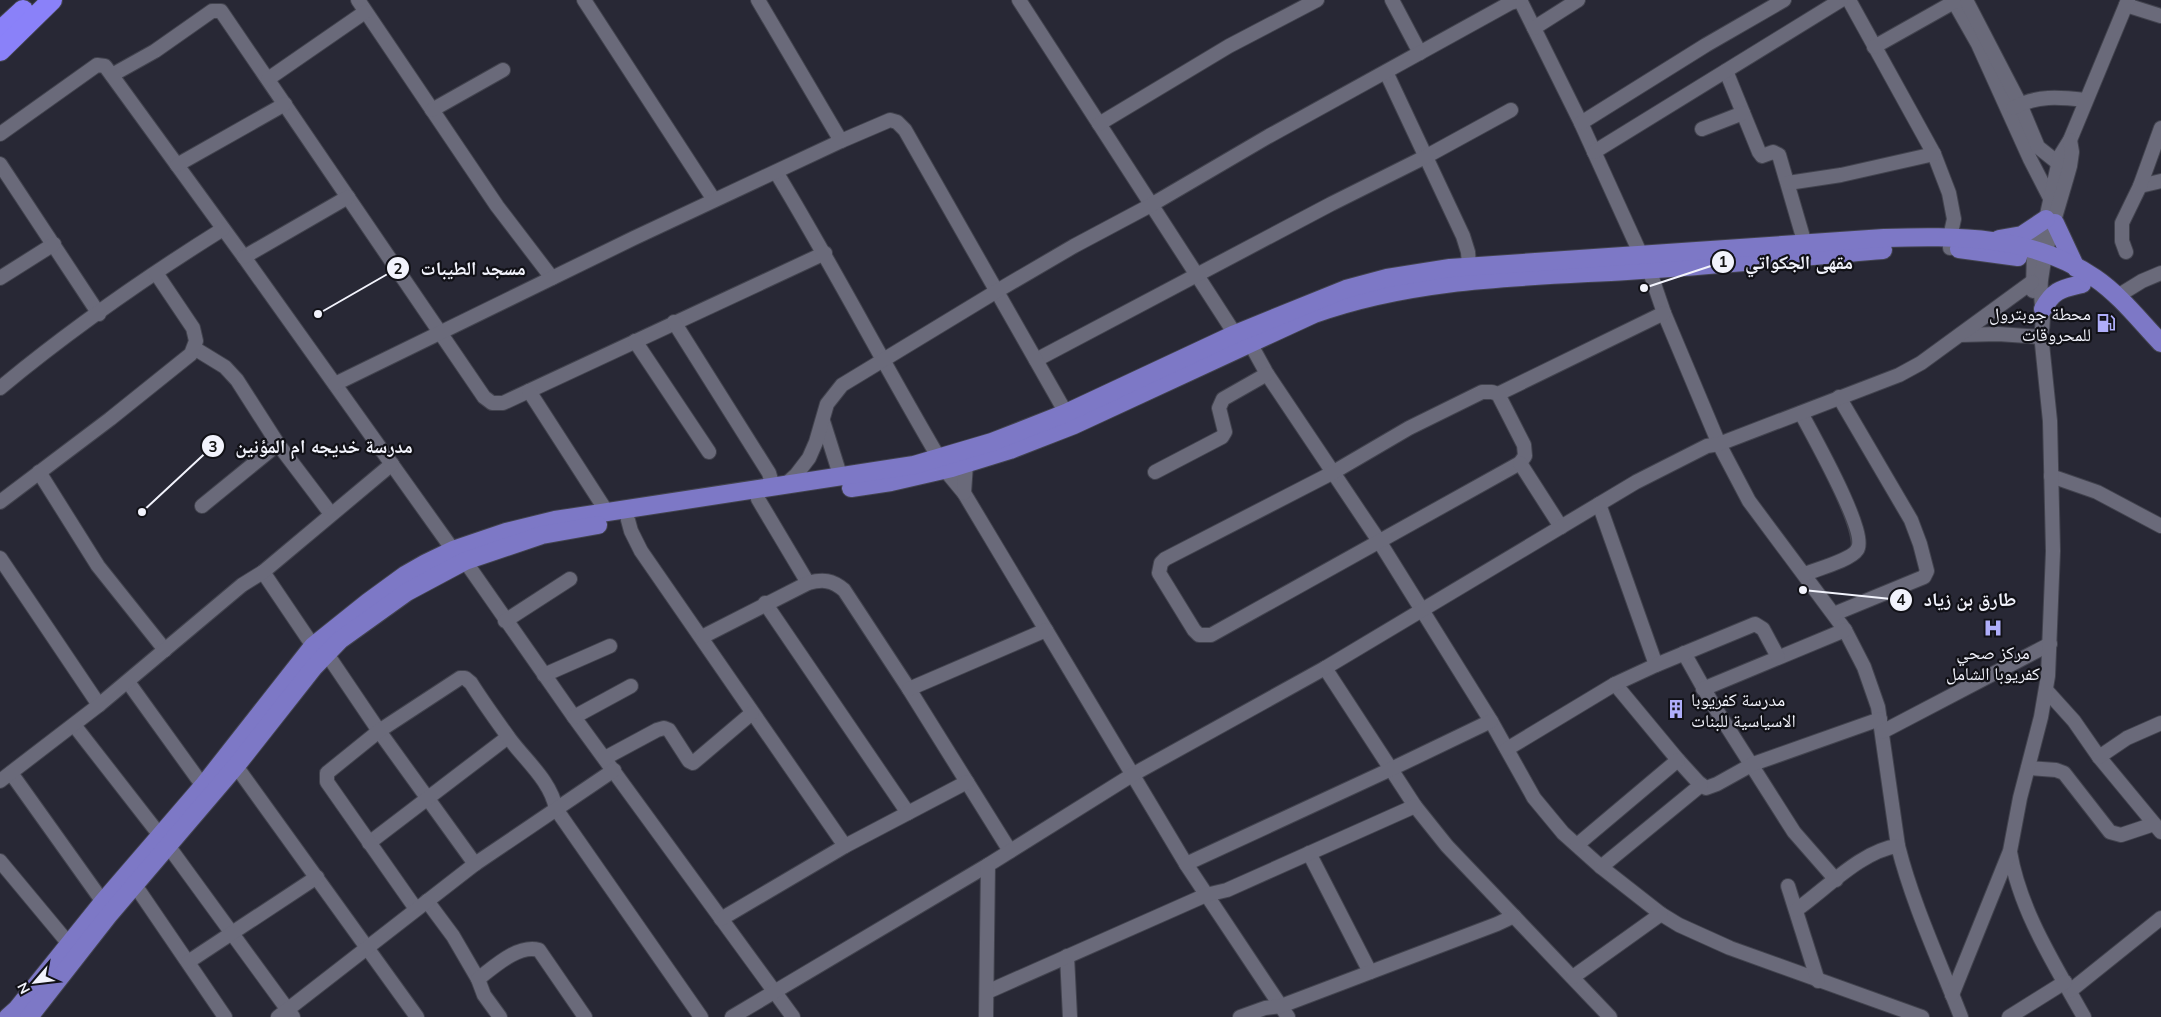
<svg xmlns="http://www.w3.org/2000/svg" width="2161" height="1017" viewBox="0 0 2161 1017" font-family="Mulish,'Noto Naskh Arabic',sans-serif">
<rect width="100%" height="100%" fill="#282835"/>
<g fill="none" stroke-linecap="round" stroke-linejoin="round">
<g stroke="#42434e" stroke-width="16">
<g id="minor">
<polyline points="358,0 497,206 552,278"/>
<polyline points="584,0 714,200"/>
<polyline points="758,0 841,141"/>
<polyline points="1019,0 1235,334"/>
<polyline points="1392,0 1420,53"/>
<polyline points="1520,0 1581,123 1641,255"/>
<polyline points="1849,0 1934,154 1949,193 1954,219 1950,237 1950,248"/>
<polyline points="1953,0 1978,44 2030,159 2050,198"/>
<polyline points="1966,0 2020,104 2038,147 2058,163 2065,165"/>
<polyline points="2126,5 2161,16"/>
<polyline points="1534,28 1578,0"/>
<polyline points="1874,47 1954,2"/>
<polyline points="1726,71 1759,152 1762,156 1773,152 1779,155 1805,244"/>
<polyline points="1386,72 1463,236 1468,252 1470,277"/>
<polyline points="112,75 155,51 212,11 221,11 484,397 492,403 503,403 825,253"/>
<polyline points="268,79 365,12"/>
<path d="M2013,108C2037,95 2059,97 2085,100"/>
<polyline points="432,110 503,70"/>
<polyline points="1581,123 1706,45 1784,0"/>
<polyline points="1099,124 1229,46 1317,0"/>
<polyline points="1702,129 1743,113"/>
<polyline points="0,134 97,65 105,66 244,257 453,550"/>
<polyline points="1594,152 1841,0"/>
<polyline points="0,164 99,314"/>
<polyline points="177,165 285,104"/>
<path d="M776,172C833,266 883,363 939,458"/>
<polyline points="1788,183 1841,175 1934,154"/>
<polyline points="2140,186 2161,181"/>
<polyline points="2126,252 2122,241 2122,223 2140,186 2161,128"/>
<polyline points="244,257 348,197"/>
<path d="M1649,269L1664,313L1719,444L1749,501L1845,630L1864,667L1878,707L1898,846C1913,905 1939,960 1961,1017"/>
<polyline points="0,278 54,244"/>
<polyline points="2033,291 2034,250 2046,219 2060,156 2070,140 2128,0"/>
<polyline points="2116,297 2142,281 2161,273"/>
<polyline points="674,322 769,473 773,487"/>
<polyline points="1960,335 1998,334 2041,337"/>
<polyline points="635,341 709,452"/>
<polyline points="1250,343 1267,374 1379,541 1491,721 1534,798 1563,833 1601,867 1661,914 1679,925 1730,948 1922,1017"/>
<polyline points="194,348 225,367 237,380 278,444 331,514"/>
<polyline points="1036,360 1331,204 1427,156 1511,110"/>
<polyline points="335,384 634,238 841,141 890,120 897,122 905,130 1066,413"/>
<path d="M0,388C70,330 146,277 223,229"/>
<polyline points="529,391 607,512"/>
<polyline points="1498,394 1524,445 1525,456 1520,463 1211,635 1199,635 1194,630 1159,573 1161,563 1165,559 1332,473 1409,428 1482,392 1492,392 1498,394 1664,313"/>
<path d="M1801,413C1812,434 1869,534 1857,550C1851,560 1817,569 1805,574"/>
<polyline points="823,421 841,478"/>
<polyline points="1520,463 1561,527"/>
<polyline points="945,470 964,493 1186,864 1288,1017"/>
<polyline points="39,472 98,566 165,650"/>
<polyline points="1155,472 1222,437 1225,432 1219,408 1223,399 1267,374"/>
<polyline points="2051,476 2097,492 2161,526"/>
<polyline points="785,485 796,475 809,458 816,442 827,404 842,385 997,291 1074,246 1151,205 1269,136 1510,3 1521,0"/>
<polyline points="964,493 966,464"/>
<polyline points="758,499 808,583"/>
<polyline points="0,502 110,419 191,354 196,341 193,328 156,273"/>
<polyline points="1599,504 1656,665"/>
<polyline points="202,506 278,444"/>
<polyline points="628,520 631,531 641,551 845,846"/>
<polyline points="0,558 99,705"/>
<polyline points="465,561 574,717 793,1017"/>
<polyline points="263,572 313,646"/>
<polyline points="765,603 908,813"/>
<polyline points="1834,614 1919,579 1924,577 1927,571 1920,544 1911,520 1839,397"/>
<polyline points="505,621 570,579"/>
<path d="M702,637L808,583C823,579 832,580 844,590L909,689L1010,851"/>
<polyline points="1684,653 1712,703 1794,832 1836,880"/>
<polyline points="327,654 379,731 475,864"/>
<polyline points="1325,668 1415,806 1447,846 1610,1017"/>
<polyline points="544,675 610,646"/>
<polyline points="128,682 203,786"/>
<polyline points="1615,684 1678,760 1698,782 1706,788 1717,784 1753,764 1880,719"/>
<polyline points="909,689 1046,630"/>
<polyline points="1703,689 1845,630"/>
<polyline points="2046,690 2074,721 2099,757 2161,832"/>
<polyline points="574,717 631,686"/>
<polyline points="74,725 169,847 293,1017"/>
<polyline points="1882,732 2050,644"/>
<polyline points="1507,749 1615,684 1656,665 1755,624 1763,629 1778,657"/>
<polyline points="2099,757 2127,738 2161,723"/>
<polyline points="605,758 657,730 664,728 669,730 689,761 693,763 752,713"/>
<polyline points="236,766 417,1017"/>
<polyline points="2028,768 2056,770 2064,773 2110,832 2121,835 2154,824"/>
<polyline points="11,773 103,902"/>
<polyline points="0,781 99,705 242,585 263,572 392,464"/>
<polyline points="369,843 508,737"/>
<polyline points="1577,845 1678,760"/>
<path d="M2010,852C2020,911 2055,965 2084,1017"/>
<polyline points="1309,853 1370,972"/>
<polyline points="0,861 69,944"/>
<polyline points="1186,864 1389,770 1491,721"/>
<polyline points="1601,867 1701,785"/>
<polyline points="135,885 225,1017"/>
<polyline points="1788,886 1818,981"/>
<polyline points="427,901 453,936 478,979"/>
<path d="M416,909L327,782V773L379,731L460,678H465L471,683C483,702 496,720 509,738C525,760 551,781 556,809L701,1017"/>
<path d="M1796,910C1825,890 1862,850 1898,846"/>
<polyline points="721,919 845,846 967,782"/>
<polyline points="1067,956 1070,1017"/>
<polyline points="188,962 317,877"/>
<polyline points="1573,977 1661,914"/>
<polyline points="2070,991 2161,918"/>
<polyline points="987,992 1206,895 1227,890 1415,806"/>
<path d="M1952,995L2010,851L2020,798L2041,717L2048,676L2053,551L2050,421L2041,334C2046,316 2039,298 2041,280C2046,241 2060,203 2070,166L2072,152L2070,140"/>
<polyline points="278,1017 475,864 614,770"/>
<path d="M500,1017L484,995L478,979C494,967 518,944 539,950L585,1017"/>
<polyline points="732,1017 988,865 1132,775 1325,668 1636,482 1707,446 1719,444 1899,375 1921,363 2032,282"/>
<polyline points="986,1017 988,865"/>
<polyline points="1240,1017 1265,1008 1281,1006 1497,924 1514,916"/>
<polyline points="2009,1017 2065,982"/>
</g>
</g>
<g stroke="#42434e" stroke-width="20">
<g id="major">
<polyline points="2055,223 2076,268"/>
<polyline points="1999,239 2022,235 2046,219"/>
<polyline points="1959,249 2018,257"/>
<path d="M2043,309C2054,289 2062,289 2082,284"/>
<path d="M851,488L891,482L952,468L1010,450L1074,425L1314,314C1415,278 1521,277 1627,271C1713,266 1798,257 1883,250"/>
<path d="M8,1017L17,1009L103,902L203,786L313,646L368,602L405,575L426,563L453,550L506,532L555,520L914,465L992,442L1066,413L1235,334L1346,289L1387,278L1450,268L1884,238C1956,236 2033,235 2095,278C2120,295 2140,321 2161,343"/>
<polyline points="29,1017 108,916 236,766 314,667 340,640 407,592 465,561 542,535 598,525"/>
</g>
</g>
<g stroke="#42434e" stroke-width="22">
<g id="highway">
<polyline points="0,31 23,10"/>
<polyline points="0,51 52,0"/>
</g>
</g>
<use href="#minor" stroke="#6a6a7a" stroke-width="14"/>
<use href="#major" stroke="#7d78c6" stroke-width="18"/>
<use href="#highway" stroke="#8a81f9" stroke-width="20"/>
</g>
<defs>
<g id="fuel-bare" transform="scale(1.5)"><path d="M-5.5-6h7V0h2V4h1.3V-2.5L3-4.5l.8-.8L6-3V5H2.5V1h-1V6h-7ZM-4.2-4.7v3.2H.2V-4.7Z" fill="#afaefa" stroke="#111117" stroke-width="2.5" paint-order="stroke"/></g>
<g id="hospital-bare" transform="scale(1.5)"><path d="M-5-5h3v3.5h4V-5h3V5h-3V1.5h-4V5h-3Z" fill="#afaefa" stroke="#111117" stroke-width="2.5" paint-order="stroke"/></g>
<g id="building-bare" transform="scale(1.5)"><path d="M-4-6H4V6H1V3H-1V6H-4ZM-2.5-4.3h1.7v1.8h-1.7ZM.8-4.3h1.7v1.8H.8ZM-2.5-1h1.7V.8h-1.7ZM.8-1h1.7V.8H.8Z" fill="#afaefa" stroke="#111117" stroke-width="2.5" paint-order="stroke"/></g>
</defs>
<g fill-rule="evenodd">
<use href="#fuel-bare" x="2106" y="323"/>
<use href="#hospital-bare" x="1993" y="628"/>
<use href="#building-bare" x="1676" y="709"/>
</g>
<g text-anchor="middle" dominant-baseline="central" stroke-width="4.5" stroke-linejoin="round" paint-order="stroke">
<g font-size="18" fill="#f2f3fc" stroke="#111117" text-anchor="end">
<text x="2091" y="313">محطة جوبترول<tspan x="2091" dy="21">للمحروقات</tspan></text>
<text x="1993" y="652" text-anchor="middle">مركز صحي<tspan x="1993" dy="21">كفريوبا الشامل</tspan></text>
<text x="1691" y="699" text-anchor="start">مدرسة كفريوبا<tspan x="1691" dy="21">الاسياسية للبنات</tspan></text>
</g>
</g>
<path fill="none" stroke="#f2f3fc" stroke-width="2" d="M1644 288L1723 262M318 314L398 268M142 512L213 446M1803 590L1901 600"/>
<g fill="#f2f3fc" stroke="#111117" stroke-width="2">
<circle cx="1644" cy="288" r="5"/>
<circle cx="318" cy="314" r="5"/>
<circle cx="142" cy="512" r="5"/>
<circle cx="1803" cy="590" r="5"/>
<circle cx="1723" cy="262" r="12"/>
<circle cx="398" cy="268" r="12"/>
<circle cx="213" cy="446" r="12"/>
<circle cx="1901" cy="600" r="12"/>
</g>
<g font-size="15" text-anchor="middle" font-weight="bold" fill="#111">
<text x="1723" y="267">1</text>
<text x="398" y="274">2</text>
<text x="213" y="452">3</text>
<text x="1901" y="605">4</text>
</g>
<g font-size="19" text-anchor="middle" font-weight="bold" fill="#f2f3fc" stroke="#111117" stroke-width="4.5" stroke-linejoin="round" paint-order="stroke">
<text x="1799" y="269">مقهى الجكواتي</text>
<text x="473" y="275">مسجد الطيبات</text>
<text x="324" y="453">مدرسة خديجه ام المؤنين</text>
<text x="1970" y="606">طارق بن زياد</text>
</g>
<g transform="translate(35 982) rotate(242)" stroke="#111117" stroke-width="4" paint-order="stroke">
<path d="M0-4L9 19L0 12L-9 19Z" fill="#f2f3fc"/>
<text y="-8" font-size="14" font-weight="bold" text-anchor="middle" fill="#f2f3fc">N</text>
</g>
</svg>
